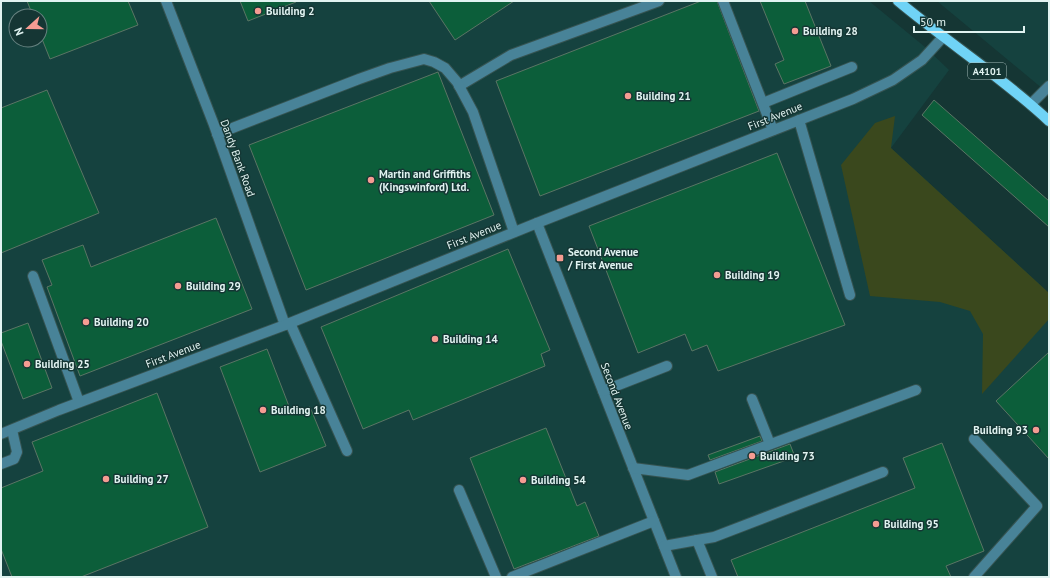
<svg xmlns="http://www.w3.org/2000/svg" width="1050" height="578" viewBox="0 0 1050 578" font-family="'PT Sans',sans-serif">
<rect width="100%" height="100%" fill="#153634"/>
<g fill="#15423f" fill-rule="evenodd">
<path d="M1,1H869L925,47L949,70L891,148L1049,293V577H1ZM16,16H40V40H16Z"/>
<polygon points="937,1 1049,1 1049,94"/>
</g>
<polygon fill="#3a481d" points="895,116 891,148 1049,293 1049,319 982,394 983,334 970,311 940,302 870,296 841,165 875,123"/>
<g fill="#0c5e3a" stroke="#5b7565">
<polygon points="27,1 128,1 138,25 50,59 40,34 40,16 33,16"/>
<polygon points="240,1 296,1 296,2 248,21"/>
<polygon points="429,1 514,1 455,40"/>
<polygon points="701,1 717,1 759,111 540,196 496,81"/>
<polygon points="760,1 805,1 831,66 784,84 775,64 784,60"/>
<polygon points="438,72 494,215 306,290 249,145"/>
<polygon points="47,90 99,213 1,253 1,108"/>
<polygon points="934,100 1049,201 1049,227 922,115"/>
<polygon points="777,153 845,325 718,371 707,345 692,351 685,334 638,353 589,226"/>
<polygon points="216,218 252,309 80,376 47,287 52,285 42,260 83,245 91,267"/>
<polygon points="508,249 550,350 541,354 545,366 413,420 409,410 363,429 321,327"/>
<polygon points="28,323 52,388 23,399 1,341 1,333"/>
<polygon points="267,349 292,414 310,407 326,446 260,472 220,367"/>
<polygon points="1049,352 1049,459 996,401"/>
<polygon points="157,393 208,527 81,577 12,577 1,549 1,488 43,471 32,442"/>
<polygon points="546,428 577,506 585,502 599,536 514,569 470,458"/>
<polygon points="760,436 762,441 710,460 708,455"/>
<polygon points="942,443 984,551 946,566 951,577 738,577 731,560 915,488 903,458"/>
<polygon points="790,444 795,457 719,484 715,472"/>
</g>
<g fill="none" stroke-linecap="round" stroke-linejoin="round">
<g stroke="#365452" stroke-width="12">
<g id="minor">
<polyline points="166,1 214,125 285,325"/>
<polyline points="723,1 773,130"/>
<polyline points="459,86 511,55 659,1"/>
<polyline points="763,103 852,67"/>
<polyline points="1031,104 1049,86"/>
<polyline points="799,120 850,295"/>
<polyline points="217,134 359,79 390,68 424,59 434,62 445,68 457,82 473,112 514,232"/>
<polyline points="537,223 676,577"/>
<polyline points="33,276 79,402"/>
<polyline points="290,323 347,451"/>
<polyline points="603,391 667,366"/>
<polyline points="752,399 770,444"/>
<polyline points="1,434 59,410 285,325 537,223 853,99 893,80 922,60 943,37"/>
<polyline points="1,464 14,459 17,452 12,430"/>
<polyline points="633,468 688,475 916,390"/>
<polyline points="459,490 496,577"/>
<polyline points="697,540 712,577"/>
<polyline points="664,546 714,537 883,472"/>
<polyline points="512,577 654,521"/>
<polyline points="974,577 1037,506 974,439"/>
</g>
</g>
<g stroke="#365452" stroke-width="12">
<path id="major" d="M898,1C947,42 1002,77 1049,121"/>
</g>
<use href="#minor" stroke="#488398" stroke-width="10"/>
<use href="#major" stroke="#70d3f6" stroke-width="10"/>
</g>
<g fill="#f59c92" stroke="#153634" stroke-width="1.5">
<circle cx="258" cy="11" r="4"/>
<circle cx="795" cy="31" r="4"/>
<circle cx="628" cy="96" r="4"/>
<circle cx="371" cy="180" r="4"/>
<rect x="556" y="254" width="8" height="8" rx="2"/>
<circle cx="717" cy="275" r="4"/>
<circle cx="178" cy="286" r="4"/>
<circle cx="86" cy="322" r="4"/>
<circle cx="435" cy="339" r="4"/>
<circle cx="27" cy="364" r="4"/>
<circle cx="263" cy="410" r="4"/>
<circle cx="1036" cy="430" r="4"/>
<circle cx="752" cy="456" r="4"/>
<circle cx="106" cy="479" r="4"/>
<circle cx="523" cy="480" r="4"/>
<circle cx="876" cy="524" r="4"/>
</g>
<g text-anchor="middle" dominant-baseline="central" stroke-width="3" stroke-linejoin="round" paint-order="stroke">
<rect fill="#153634" stroke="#a4bab8" stroke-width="1" x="968" y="63" width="38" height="16" rx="3"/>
<g font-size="10" font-weight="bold" fill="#e1f3f1">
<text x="987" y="71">A4101</text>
</g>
<g font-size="11" font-weight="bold" fill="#e1f3f1" stroke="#153634" text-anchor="start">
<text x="266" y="11">Building 2</text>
<text x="803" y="31">Building 28</text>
<text x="636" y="96">Building 21</text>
<text x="379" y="174">Martin and Griffiths<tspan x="379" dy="13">(Kingswinford) Ltd.</tspan></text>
<text x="568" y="252">Second Avenue<tspan x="568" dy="13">/ First Avenue</tspan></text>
<text x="725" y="275">Building 19</text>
<text x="186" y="286">Building 29</text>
<text x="94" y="322">Building 20</text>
<text x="443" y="339">Building 14</text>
<text x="35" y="364">Building 25</text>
<text x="271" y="410">Building 18</text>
<text x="1028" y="430" text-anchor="end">Building 93</text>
<text x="760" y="456">Building 73</text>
<text x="114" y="479">Building 27</text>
<text x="531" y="480">Building 54</text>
<text x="884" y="524">Building 95</text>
</g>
<g font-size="11" fill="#e1f3f1" stroke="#153634">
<text transform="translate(775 116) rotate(-22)">First Avenue</text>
<text transform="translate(238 158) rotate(70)">Dandy Bank Road</text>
<text transform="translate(474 235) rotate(-22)">First Avenue</text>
<text transform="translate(173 354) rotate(-21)">First Avenue</text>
<text transform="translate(617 396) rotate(69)">Second Avenue</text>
</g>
</g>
<rect width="1050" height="578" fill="none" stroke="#e1f3f1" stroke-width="4"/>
<g transform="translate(28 28) rotate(249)"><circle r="19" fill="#153634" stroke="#678280"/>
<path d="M0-3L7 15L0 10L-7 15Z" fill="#f59c92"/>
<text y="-6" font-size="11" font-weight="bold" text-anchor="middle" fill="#e1f3f1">N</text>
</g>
<path d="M914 26v6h110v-6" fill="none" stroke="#e1f3f1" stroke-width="2"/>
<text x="920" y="26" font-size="12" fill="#e1f3f1" stroke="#153634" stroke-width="3" paint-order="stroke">50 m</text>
</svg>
